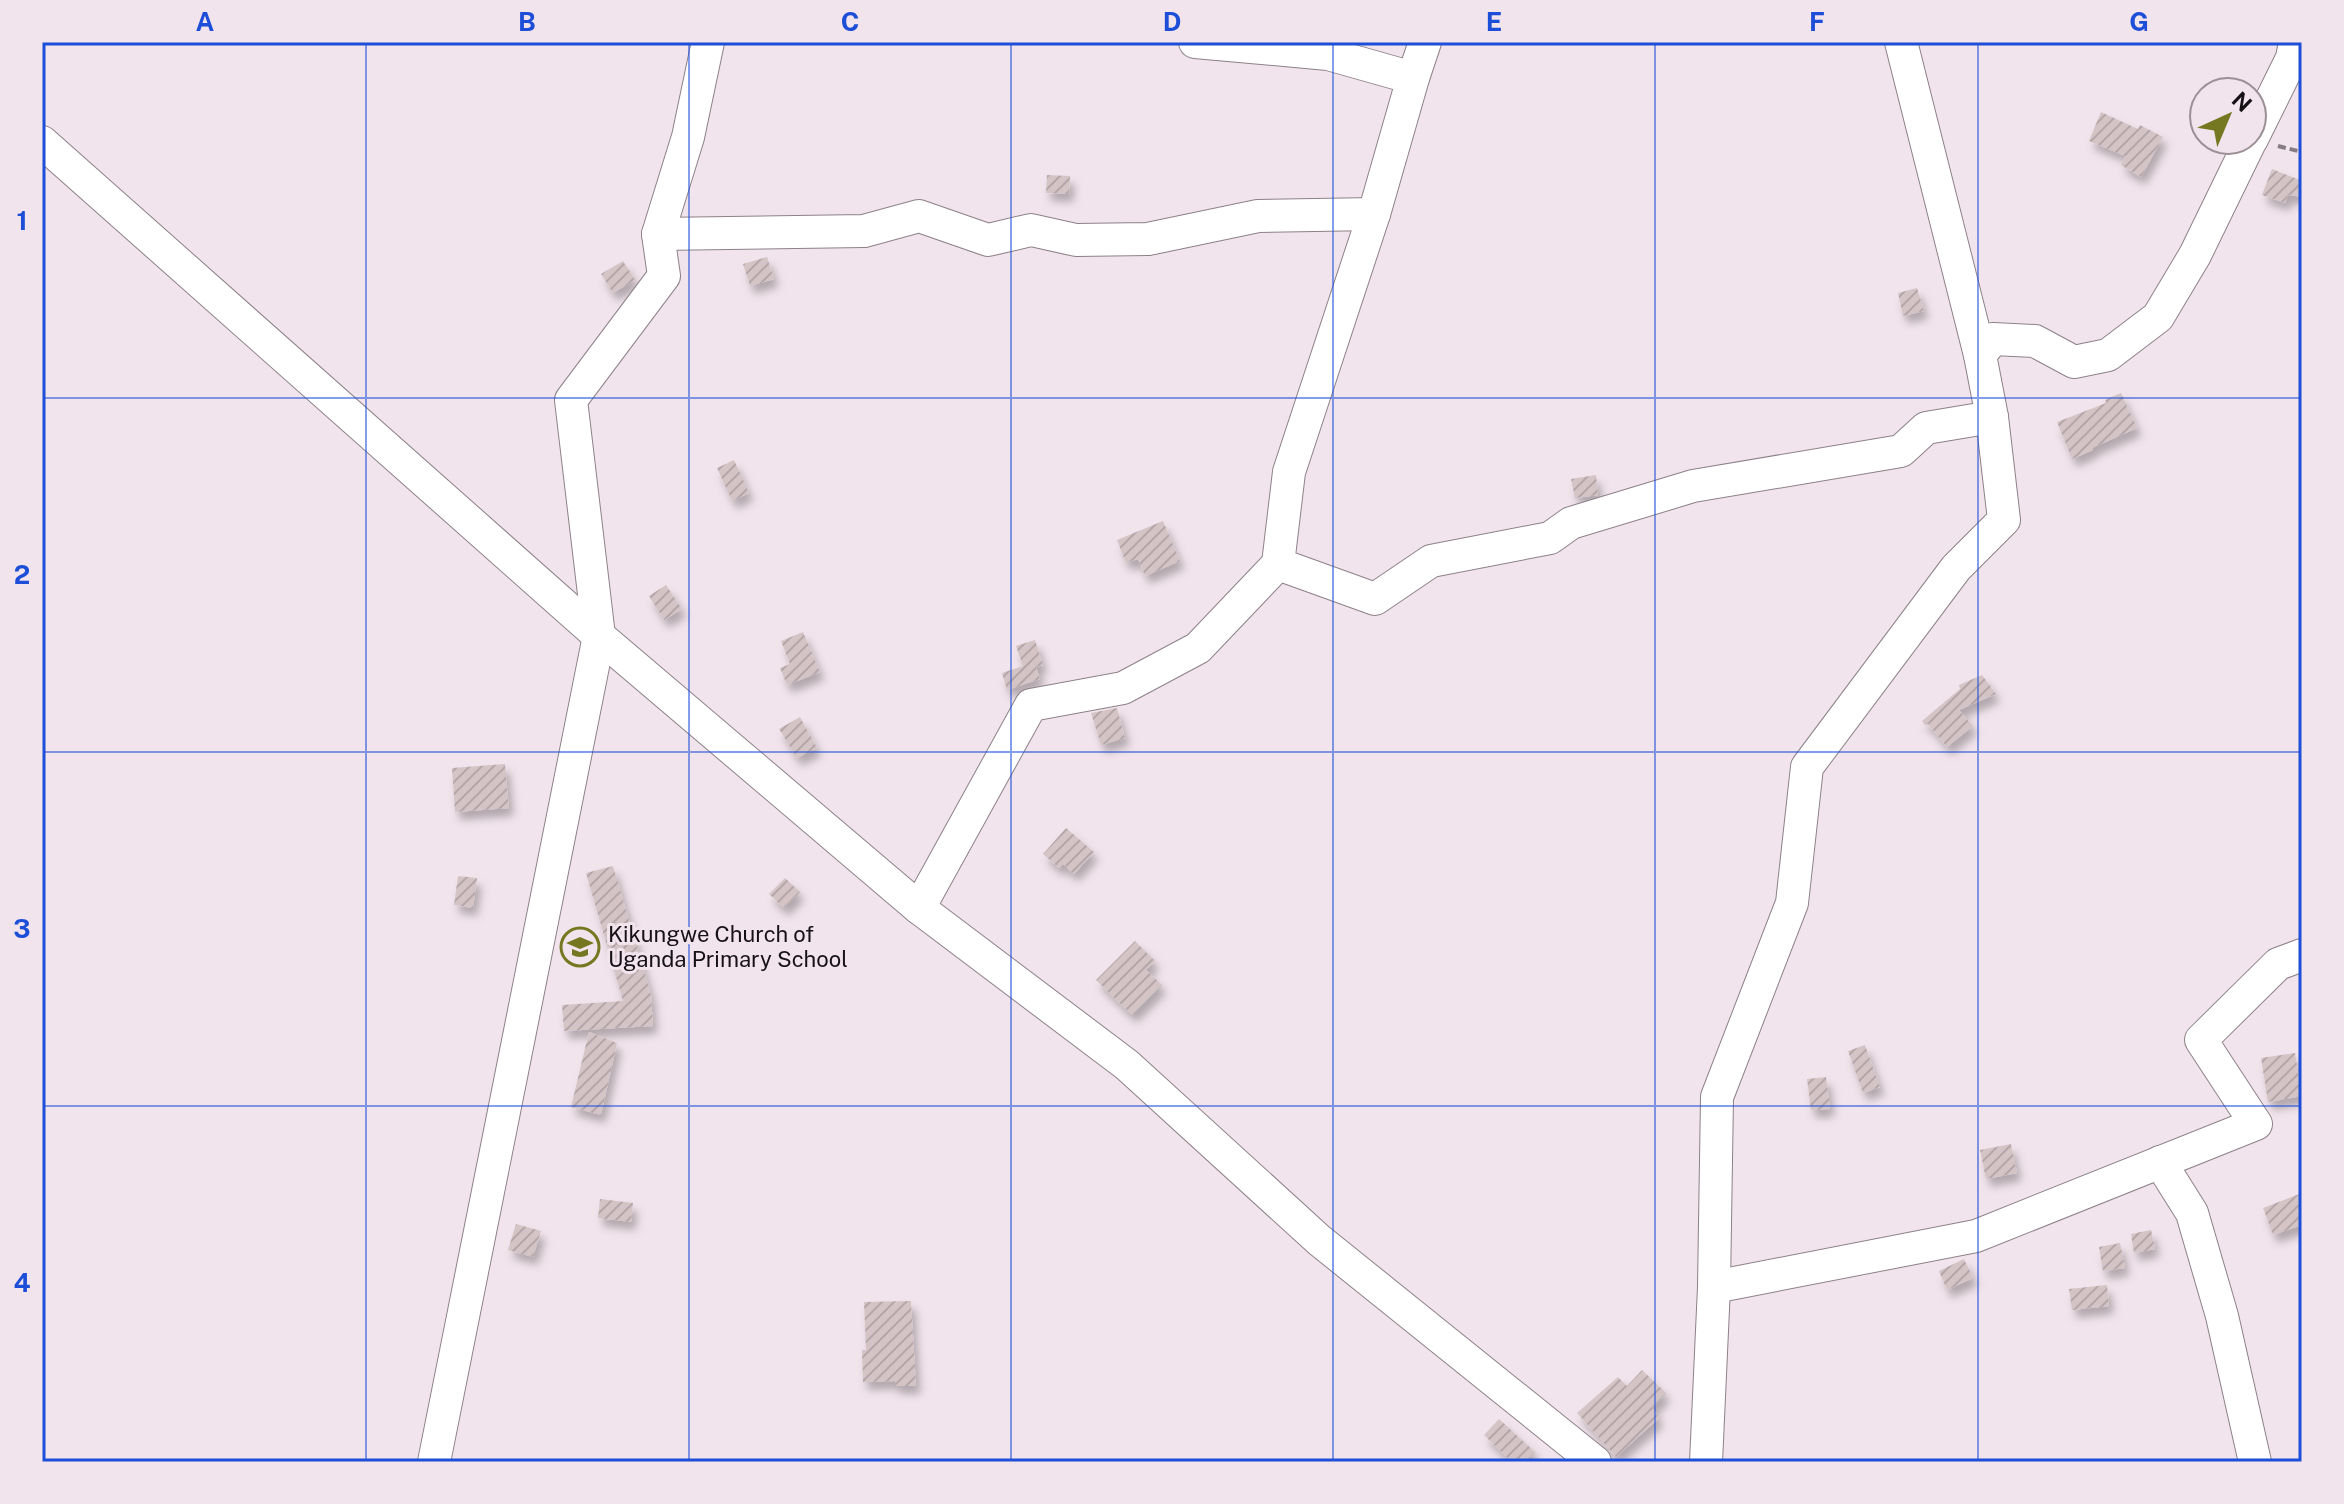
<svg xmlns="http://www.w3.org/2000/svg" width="2344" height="1504" viewBox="0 0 2344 1504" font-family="'Public Sans',sans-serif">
<defs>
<pattern id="building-hatch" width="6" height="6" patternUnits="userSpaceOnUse" patternTransform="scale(2)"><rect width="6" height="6" fill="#d4c4c6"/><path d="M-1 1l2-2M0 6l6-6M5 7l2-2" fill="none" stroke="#b5a7a9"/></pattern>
<filter id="shadow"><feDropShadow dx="4.5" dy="8" stdDeviation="4" flood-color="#0004"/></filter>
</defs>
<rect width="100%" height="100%" fill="#f2e4ec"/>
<g fill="url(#building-hatch)" filter="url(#shadow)">
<polygon points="2101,112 2138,129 2140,125 2163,137 2141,177 2121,165 2125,156 2089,141"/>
<polygon points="2272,169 2302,181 2302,197 2288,195 2285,203 2262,195"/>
<polygon points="1047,175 1070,176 1069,194 1046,193"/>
<polygon points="767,257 774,279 750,286 743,264"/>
<polygon points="623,261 635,280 613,293 601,274"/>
<polygon points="1917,288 1924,311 1903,316 1898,293"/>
<polygon points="2121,393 2137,428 2092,448 2093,450 2072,459 2057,422 2106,403 2105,400"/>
<polygon points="734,460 749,493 732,501 717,468"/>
<polygon points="1596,475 1598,495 1575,498 1571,479"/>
<polygon points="1163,521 1180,561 1145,576 1138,559 1126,563 1117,540"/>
<polygon points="666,585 682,609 664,620 649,596"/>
<polygon points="803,632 820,672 787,685 780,668 790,664 781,641"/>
<polygon points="1035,640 1043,665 1036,667 1040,679 1007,690 1002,673 1023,666 1016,646"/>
<polygon points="1982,675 1996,694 1959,710 1973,726 1947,747 1928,724 1925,725 1922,721 1960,689 1959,685"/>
<polygon points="1117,708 1125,738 1101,745 1091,713"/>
<polygon points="800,717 817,748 797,758 779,729"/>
<polygon points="505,764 509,808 455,812 452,768"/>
<polygon points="1066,828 1094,852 1074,874 1063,864 1059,868 1043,854"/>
<polygon points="613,866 651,995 653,1026 564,1031 562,1005 623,1001 586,873"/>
<polygon points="458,876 477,878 473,908 454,905"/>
<polygon points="785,878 800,892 784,908 769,894"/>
<polygon points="1135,941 1155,961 1146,970 1162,985 1132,1015 1096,980"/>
<polygon points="589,1032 617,1043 601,1115 571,1107"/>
<polygon points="1865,1045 1880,1087 1863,1093 1848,1051"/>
<polygon points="2295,1053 2302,1096 2268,1102 2261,1058"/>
<polygon points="1826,1077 1830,1109 1811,1110 1807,1079"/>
<polygon points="2011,1144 2017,1173 1986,1179 1980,1150"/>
<polygon points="2302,1193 2302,1225 2273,1235 2263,1208"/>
<polygon points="600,1199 633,1203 631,1222 598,1218"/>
<polygon points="516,1224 541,1231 533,1257 508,1250"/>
<polygon points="2151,1230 2155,1249 2134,1253 2131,1234"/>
<polygon points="2120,1243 2125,1268 2103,1271 2099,1247"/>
<polygon points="1964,1259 1973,1278 1947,1290 1939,1271"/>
<polygon points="2107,1285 2109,1306 2072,1310 2069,1289"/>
<polygon points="911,1301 916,1386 895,1386 895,1381 863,1382 862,1350 866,1350 864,1302"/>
<polygon points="1642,1370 1666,1393 1652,1408 1659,1418 1616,1457 1577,1413 1618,1377 1627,1386"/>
<polygon points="1499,1419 1535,1452 1525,1462 1512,1462 1484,1435"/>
</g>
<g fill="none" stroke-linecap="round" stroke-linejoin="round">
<g stroke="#8d8188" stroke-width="34">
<g id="minor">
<polyline points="1195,42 1328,54 1413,78"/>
<polyline points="1901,42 1980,355"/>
<polyline points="2252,139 2292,58 2295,42"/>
<polyline points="42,142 599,636 919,908 1127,1065 1319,1240 1595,1462"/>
<polyline points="1374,214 1289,472 1278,564 1375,599 1431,561 1550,538 1571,523 1693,486 1901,451 1926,428 1992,417"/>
<polyline points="658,234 864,231 919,216 988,240 1031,230 1076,240 1148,239 1258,216 1374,214 1413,78 1425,42"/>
<polyline points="919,908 1031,705 1123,688 1198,648 1278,564"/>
<polyline points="2160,1162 2192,1213 2222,1316 2255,1462"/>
<polyline points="1714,1287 1717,1097 1792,903 1807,767 1956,568 2004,520 1992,417 1980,355 1993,339 2035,341 2074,362 2108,355 2158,317 2195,255 2251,140"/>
<polyline points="434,1462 599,636 571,400 664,276 658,234 688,137 708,42"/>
<polyline points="1706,1462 1714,1287 1976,1236 2256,1124 2201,1040 2278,964 2302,955"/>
</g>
</g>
<polyline stroke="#857b81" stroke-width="4" stroke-dasharray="8 4" stroke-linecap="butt" points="2278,146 2302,152"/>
<use href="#minor" stroke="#fff" stroke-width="32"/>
</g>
<path fill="none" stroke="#1d4ed8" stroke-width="2" stroke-opacity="0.55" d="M366,42V1462M689,42V1462M1011,42V1462M1333,42V1462M1655,42V1462M1978,42V1462M42,398H2302M42,752H2302M42,1106H2302"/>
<defs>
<g id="school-ring" transform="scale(2)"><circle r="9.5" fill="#f2e4ec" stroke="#757820" stroke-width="1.5"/><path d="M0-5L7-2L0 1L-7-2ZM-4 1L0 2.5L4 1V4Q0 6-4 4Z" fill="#757820"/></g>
</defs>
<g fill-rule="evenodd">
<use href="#school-ring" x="580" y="947"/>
</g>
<g text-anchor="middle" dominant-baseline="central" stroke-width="6" stroke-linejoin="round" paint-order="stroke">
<g font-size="22" fill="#161114" stroke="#f2e4ec" text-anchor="start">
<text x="608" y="934">Kikungwe Church of<tspan x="608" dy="25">Uganda Primary School</tspan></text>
</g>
</g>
<rect width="2344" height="1504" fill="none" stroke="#f2e4ec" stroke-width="88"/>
<g transform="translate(2228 116) rotate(44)"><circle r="38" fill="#f2e4ec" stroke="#9a9096" stroke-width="2"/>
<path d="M0-6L14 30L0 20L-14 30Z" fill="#757820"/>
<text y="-12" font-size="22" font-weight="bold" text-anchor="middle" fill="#161114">N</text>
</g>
<rect x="44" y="44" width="2256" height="1416" fill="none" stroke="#1d4ed8" stroke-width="3"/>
<g font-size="26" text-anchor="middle" font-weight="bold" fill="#1d4ed8">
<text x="205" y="31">A</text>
<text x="527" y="31">B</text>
<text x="850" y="31">C</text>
<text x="1172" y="31">D</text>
<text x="1494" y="31">E</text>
<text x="1817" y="31">F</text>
<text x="2139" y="31">G</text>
<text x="22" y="230">1</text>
<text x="22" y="584">2</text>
<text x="22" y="938">3</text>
<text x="22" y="1292">4</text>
</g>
</svg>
